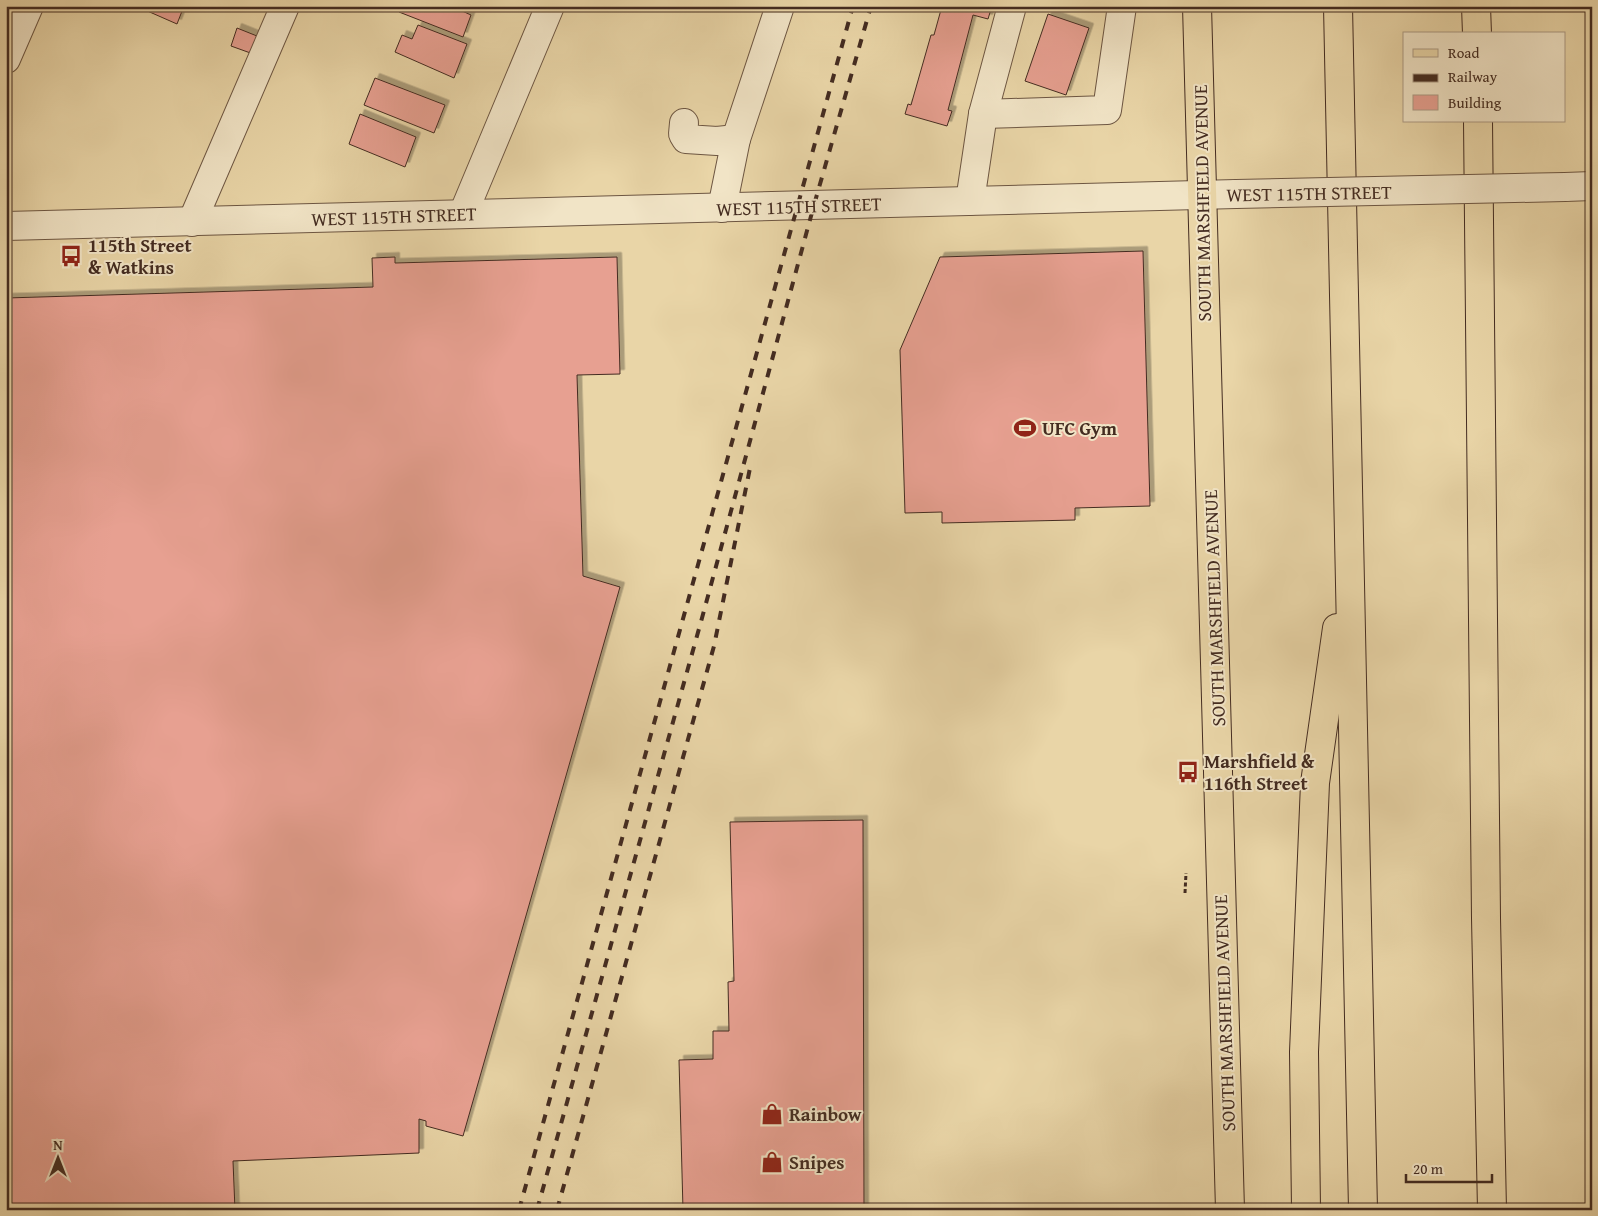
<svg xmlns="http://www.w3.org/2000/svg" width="1598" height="1216" viewBox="0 0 1598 1216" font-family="'Gentium Book Plus',serif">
<defs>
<filter id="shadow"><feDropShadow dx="4.5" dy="-4.5" stdDeviation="0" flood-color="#0004"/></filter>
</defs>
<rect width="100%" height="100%" fill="#e9d5a7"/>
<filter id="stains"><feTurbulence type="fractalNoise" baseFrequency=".004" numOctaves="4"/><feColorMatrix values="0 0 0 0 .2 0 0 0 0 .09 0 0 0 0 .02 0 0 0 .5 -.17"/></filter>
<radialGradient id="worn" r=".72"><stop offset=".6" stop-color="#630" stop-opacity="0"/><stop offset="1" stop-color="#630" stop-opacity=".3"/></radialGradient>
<g fill="#e7a091" stroke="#442c21" filter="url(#shadow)">
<polygon points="136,6 184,6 177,24"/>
<polygon points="401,6 451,6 471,15 463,37 399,12"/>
<polygon points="942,6 992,6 988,19 973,15 948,110 952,111 947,126 905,114 908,104 911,105 931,35 934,35"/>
<polygon points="1048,14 1089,28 1066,95 1025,81"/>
<polygon points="418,25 467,44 454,78 395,52 402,35 412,39"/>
<polygon points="237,28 262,38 256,55 231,46"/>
<polygon points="375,78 445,105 434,133 364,105"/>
<polygon points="360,114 416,137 405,167 349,144"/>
<polygon points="1143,251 1150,506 1075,508 1075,520 942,523 942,512 905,513 900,350 940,257"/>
<polygon points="395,257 395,263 617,257 620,374 577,375 583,576 620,587 463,1136 426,1126 426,1121 419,1119 419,1153 233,1161 235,1210 6,1210 6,298 373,287 372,258"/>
<polygon points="863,820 864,1210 683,1210 679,1060 713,1059 713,1031 729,1031 728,982 734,981 730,822"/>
</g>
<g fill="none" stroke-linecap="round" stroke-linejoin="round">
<g stroke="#6d5642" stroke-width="30">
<g id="minor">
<polyline points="6,59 29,6"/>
<polyline points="983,114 1107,110 1122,6"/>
<polyline points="684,123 683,134 686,139 717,141 736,139"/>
<polyline points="1565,187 1592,186"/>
<polyline points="970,201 983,114 1012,6"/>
<polyline points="722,208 736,139 780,6"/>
<polyline points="463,214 550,6"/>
<polyline points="192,222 285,6"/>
<polyline points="6,226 1236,194"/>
</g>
</g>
<g stroke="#442c21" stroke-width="30">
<polyline id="major" points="1197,6 1230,1210"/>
</g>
<g stroke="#442c21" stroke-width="30">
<g id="highway">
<polyline points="1338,6 1363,1210"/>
<polyline points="1476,6 1477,34"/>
<polyline points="1478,121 1486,918 1492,1210"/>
<polyline points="1306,1210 1304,1052 1315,783 1337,628"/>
</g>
</g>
<polyline stroke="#442c21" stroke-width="3" stroke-dasharray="4 2.5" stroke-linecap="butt" points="1185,893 1186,873"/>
<use href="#minor" stroke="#f1e4c6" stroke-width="28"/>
<use href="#major" stroke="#e9d5a7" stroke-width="28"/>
<use href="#highway" stroke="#e9d5a7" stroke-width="28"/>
<g stroke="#442c21" stroke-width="4" stroke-dasharray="9 9" stroke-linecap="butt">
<polyline points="519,1210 853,6"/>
<polyline points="537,1210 702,618 814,205 871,6"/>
<polyline points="557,1210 714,646 750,468"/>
</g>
<g stroke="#6d5642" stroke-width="30" stroke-linecap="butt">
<polyline id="minor-bridge" points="1236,194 1565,187"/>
</g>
<use href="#minor-bridge" stroke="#f1e4c6" stroke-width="28"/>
</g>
<defs>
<g id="bus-bare" transform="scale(1.725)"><path d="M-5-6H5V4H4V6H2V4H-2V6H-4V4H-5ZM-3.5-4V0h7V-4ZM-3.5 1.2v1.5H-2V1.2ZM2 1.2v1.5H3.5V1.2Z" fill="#8f2418" stroke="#f1e4c6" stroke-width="2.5" paint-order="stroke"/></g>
<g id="stadium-bare" transform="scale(1.725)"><path d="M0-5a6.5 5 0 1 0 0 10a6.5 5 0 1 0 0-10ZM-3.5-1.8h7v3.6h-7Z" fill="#8f2418" stroke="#f1e4c6" stroke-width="2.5" paint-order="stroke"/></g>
<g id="shop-bare" transform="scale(1.725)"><path d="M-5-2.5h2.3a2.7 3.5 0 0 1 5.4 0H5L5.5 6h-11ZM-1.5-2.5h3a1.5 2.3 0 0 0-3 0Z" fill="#8f2418" stroke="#f1e4c6" stroke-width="2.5" paint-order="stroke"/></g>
</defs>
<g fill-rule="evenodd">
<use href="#bus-bare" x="71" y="256"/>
<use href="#stadium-bare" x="1025" y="428"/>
<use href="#bus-bare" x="1188" y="772"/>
<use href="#shop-bare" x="772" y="1114"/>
<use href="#shop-bare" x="772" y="1162"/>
</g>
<g text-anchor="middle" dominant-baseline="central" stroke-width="4" stroke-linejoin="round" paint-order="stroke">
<g font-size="19" fill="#442c21" stroke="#f1e4c6">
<text transform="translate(1309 193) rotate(-1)">WEST 115TH STREET</text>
<text transform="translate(1202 203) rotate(-91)">SOUTH MARSHFIELD AVENUE</text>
<text transform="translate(799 206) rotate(-2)">WEST 115TH STREET</text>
<text transform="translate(394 216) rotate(-2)">WEST 115TH STREET</text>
<text transform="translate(1214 608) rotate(-92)">SOUTH MARSHFIELD AVENUE</text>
<text transform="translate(1224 1013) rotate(-92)">SOUTH MARSHFIELD AVENUE</text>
</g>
<g font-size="19" font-weight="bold" fill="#442c21" stroke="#f1e4c6" text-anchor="start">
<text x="88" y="245">115th Street<tspan x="88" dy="22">&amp; Watkins</tspan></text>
<text x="1042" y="428">UFC Gym</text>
<text x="1204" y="761">Marshfield &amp;<tspan x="1204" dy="22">116th Street</tspan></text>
<text x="789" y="1114">Rainbow</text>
<text x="789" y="1162">Snipes</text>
</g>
</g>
<rect width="1598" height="1216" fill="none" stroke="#e9d5a7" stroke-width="25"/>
<rect x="8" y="8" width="1583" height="1201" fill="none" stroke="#442c21" stroke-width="2.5"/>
<rect x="12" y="12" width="1573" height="1191" fill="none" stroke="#442c21"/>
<rect x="1403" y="32" width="162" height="90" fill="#f1e4c6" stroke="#ac9a84"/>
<rect x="1413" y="49" width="25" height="8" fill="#e9d5a7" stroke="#ac9a84"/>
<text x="1448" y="58" font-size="15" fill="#442c21">Road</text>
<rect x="1413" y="74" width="25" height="8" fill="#442c21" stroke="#ac9a84"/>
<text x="1448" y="82" font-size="15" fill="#442c21">Railway</text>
<rect x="1413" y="95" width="25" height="15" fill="#e7a091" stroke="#ac9a84"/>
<text x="1448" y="108" font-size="15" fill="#442c21">Building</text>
<g transform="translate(58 1158)" stroke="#f1e4c6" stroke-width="4" paint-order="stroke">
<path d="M0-4L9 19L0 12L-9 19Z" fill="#442c21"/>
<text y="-8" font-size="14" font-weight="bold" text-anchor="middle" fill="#442c21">N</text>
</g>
<path d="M1406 1174v8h86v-8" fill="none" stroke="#442c21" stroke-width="2.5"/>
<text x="1413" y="1174" font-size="15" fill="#442c21" stroke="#f1e4c6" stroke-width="4" paint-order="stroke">20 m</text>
<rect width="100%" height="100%" filter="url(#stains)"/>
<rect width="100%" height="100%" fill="url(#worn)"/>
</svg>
